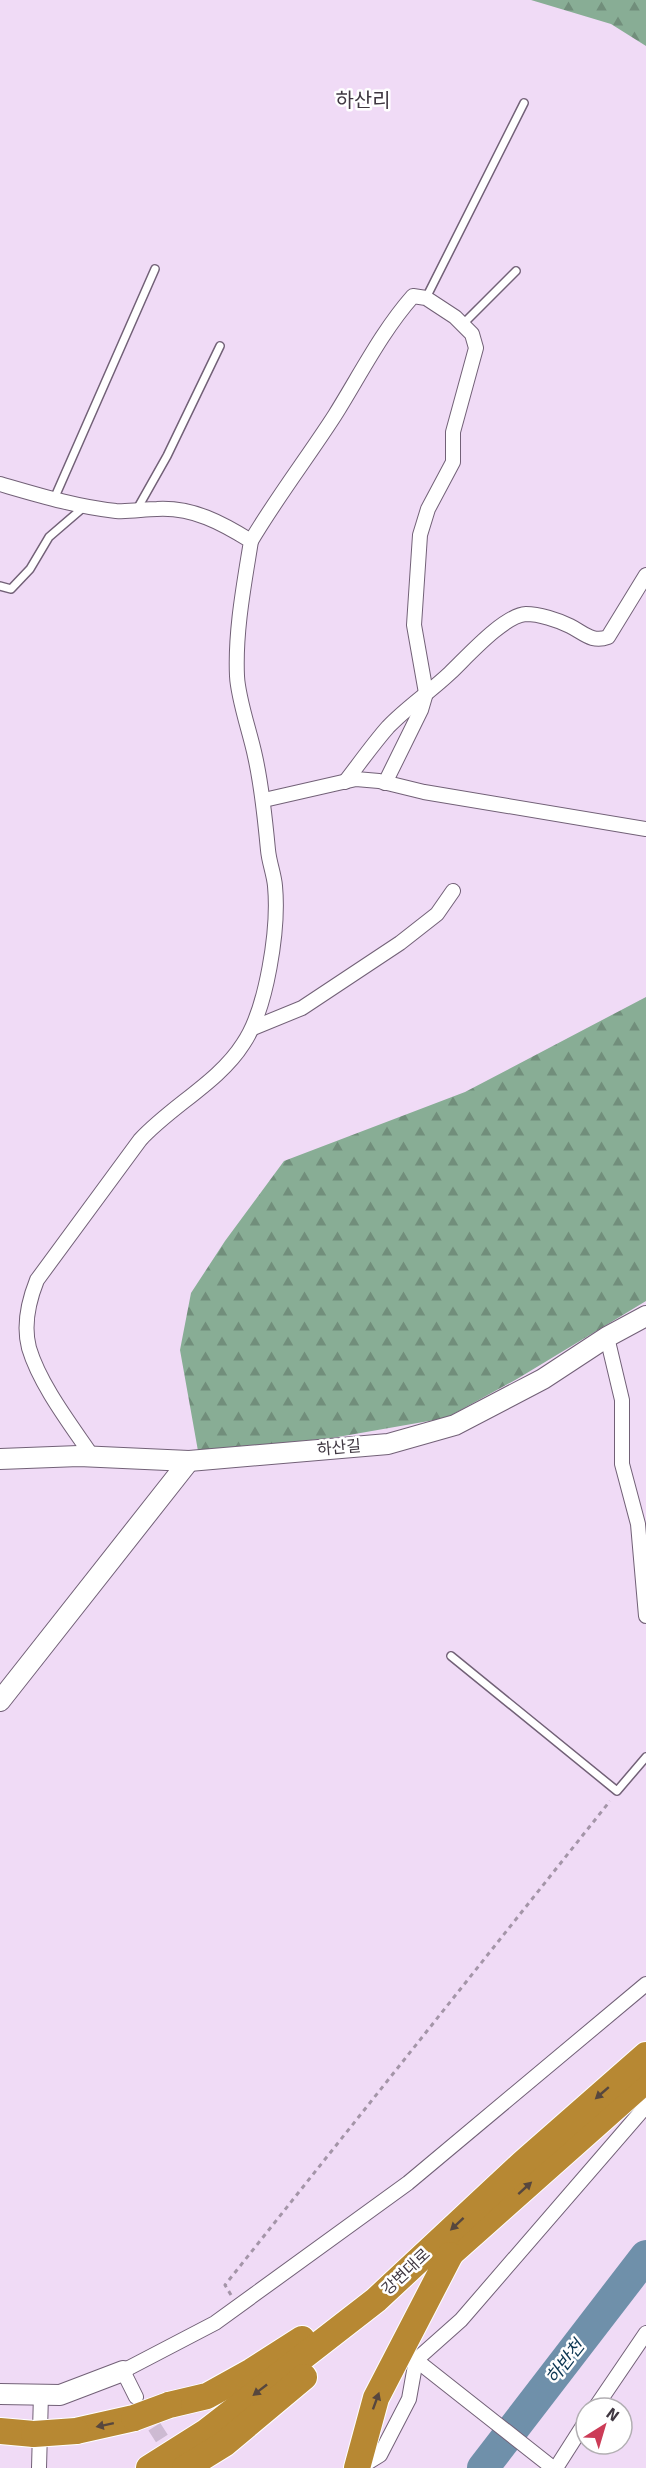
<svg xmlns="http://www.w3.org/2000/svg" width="646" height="2468" viewBox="0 0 646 2468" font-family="Signika,'Noto Sans KR',sans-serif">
<defs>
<pattern id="forest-firs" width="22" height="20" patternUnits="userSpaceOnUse" patternTransform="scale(1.5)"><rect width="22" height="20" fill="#88ad95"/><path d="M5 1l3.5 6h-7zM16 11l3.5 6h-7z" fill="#718e7b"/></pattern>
</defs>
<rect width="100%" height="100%" fill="#f0dbf6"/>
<g fill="url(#forest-firs)">
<polygon points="531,0 646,0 646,46 611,24"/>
<polygon points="646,997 646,1301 517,1379 446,1418 332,1438 198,1451 180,1350 191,1293 225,1241 284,1161 465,1092"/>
</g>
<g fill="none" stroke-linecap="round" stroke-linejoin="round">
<polyline stroke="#6f90aa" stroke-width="32" points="483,2468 646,2256"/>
<polyline stroke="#cdbad2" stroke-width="14" stroke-dasharray="14 7" stroke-linecap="butt" points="143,2409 175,2459"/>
<g stroke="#726177" stroke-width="10">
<g id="lane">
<polyline points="426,298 524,103"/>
<polyline points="463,324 516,271"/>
<polyline points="54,499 155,269"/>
<polyline points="136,511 167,456 220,346"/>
<polyline points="0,586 11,589 30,569 49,537 85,506"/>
<polyline points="451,1656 617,1791 646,1757"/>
</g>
</g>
<g stroke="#726177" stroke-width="16">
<g id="street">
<path d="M0,484C38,495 77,507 116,511C130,512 144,509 157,509C193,507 222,523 251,541C244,585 235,631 237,676C238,699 250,732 255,756C262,787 265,818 268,850C269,862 274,874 275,886C279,928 267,1009 243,1044C219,1082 171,1106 140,1140L37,1280C29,1300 23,1325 29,1348C40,1385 71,1425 92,1456"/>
<path d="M251,541C277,497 308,457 335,415C360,375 382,331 413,296L426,298L455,317L472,334L476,348L453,432V462L428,509L420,535L414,625L426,693L421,710L385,783"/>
<path d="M345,782C359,764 373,744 388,727C407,707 430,692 450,673C466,658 504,615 526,614C539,614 558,620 570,626C584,633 592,643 608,637L646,575"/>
<polyline points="264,800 356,779 379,781 424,792 646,829"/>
<polyline points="253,1028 302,1008 400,943 437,914 453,891"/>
<polyline points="607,1337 622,1400 622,1464 638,1524 646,1616"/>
<polyline points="416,2360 553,2468"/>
<polyline points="136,2397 123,2371 215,2323 408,2183 646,1984"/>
<polyline points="595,2408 646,2333"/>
<polyline points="39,2468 41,2394"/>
<polyline points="359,2468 380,2455 409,2399 416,2360 461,2320 646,2106"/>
<polyline points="556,2468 586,2421"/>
</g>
</g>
<g stroke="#726177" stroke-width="22">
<g id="secondary">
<polyline points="0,1459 79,1456 189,1461 388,1444 455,1425 543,1379 607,1337 646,1316"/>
<polyline points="0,1701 189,1461"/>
<polyline points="0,2394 60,2395 123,2371"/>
</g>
</g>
<g stroke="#fff" stroke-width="28">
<g id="highway">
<polyline points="440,2263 646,2080"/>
<polyline points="169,2405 207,2396 252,2371 302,2339"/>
<polyline points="0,2431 34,2434"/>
<polyline points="76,2431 134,2418"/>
<polyline points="149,2468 206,2432 376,2300 523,2163 646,2055"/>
<polyline points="185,2468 224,2444 304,2377"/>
<polyline points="357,2468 376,2398 450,2255"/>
</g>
</g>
<polyline stroke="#a495a8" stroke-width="3" stroke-dasharray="4.5 4.5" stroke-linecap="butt" points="231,2295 225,2285 610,1801"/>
<use href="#lane" stroke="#fff" stroke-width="7"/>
<use href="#street" stroke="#fff" stroke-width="14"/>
<use href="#secondary" stroke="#fff" stroke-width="20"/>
<use href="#highway" stroke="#b78833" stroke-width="26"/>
<g stroke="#fff" stroke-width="28" stroke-linecap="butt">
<g id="highway-bridge">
<polyline points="134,2418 169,2405"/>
<polyline points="34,2434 76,2431"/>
</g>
</g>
<use href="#highway-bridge" stroke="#b78833" stroke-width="26"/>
</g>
<defs><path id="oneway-solid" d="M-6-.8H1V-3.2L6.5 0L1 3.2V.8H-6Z" transform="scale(1.5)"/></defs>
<g fill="#57473e">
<use href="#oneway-solid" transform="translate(602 2093) rotate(139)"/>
<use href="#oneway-solid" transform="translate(525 2188) rotate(-42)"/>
<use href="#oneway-solid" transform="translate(457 2224) rotate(137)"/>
<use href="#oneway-solid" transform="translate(260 2390) rotate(142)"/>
<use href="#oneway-solid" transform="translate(376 2401) rotate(-70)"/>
<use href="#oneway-solid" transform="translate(105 2425) rotate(168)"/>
</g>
<g text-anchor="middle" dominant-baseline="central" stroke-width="5" stroke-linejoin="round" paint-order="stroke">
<g font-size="16" fill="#3f3741" stroke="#fff">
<text transform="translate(339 1448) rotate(-5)">하산길</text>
<text transform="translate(406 2272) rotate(-43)">강변대로</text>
</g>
<g font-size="18" font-style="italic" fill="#0c3652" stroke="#fff">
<text transform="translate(565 2362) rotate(-52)">하반천</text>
</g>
<g font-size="20" fill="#3f3741" stroke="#fff">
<text x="363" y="100">하산리</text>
</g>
</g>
<g transform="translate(604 2426) rotate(37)"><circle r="28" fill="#ffffff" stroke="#b2afb3" stroke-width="1.5"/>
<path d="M0-4.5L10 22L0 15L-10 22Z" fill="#cc3c57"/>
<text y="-9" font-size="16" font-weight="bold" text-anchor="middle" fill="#3f3741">N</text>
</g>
</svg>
